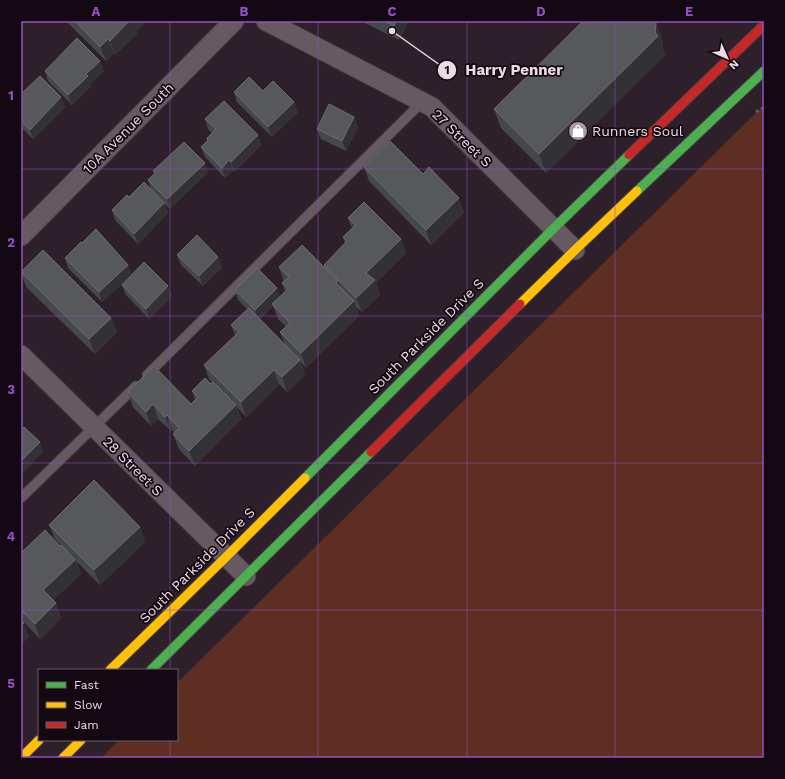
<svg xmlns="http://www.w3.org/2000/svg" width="785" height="779" viewBox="0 0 785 779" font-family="'Work Sans',sans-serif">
<rect width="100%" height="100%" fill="#2d202a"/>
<polygon fill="#5e2e22" points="764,105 764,758 101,758 119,740 177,740 177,683"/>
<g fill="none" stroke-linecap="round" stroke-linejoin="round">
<g stroke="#483c44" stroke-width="11">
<g id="lane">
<polyline points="147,375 422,102"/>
<polyline points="21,498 136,386"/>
</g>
</g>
<g stroke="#483c44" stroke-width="21">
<g id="street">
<polyline points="266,21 432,107 575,250"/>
<polyline points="21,236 234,21"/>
<polyline points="21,355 246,576"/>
</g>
</g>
<g stroke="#483c44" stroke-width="11">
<g id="fast">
<polyline points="637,191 764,71"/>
<polyline points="305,478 554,228 629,155"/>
<polyline points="151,670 371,452"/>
</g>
</g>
<g stroke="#483c44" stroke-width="11">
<g id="slow">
<polyline points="520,304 575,250 637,191"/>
<polyline points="110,670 226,557 305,478"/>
<polyline points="21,758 39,740"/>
<polyline points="63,758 81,740"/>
</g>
</g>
<g stroke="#483c44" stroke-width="11">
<g id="jam">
<polyline points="629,155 764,25"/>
<polyline points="371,452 520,304"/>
</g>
</g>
<polyline stroke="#665c63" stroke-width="2.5" stroke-dasharray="3 3" stroke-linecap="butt" points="756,112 764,107"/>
<use href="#lane" stroke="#655a62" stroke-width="9"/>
<use href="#street" stroke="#655a62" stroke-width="19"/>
<use href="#fast" stroke="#4caf50" stroke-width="9"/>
<use href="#slow" stroke="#ffc107" stroke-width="9"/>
<use href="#jam" stroke="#c62828" stroke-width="9"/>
</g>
<g fill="#454849" fill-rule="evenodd">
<polygon points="66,21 146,21 136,31 137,34 115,55 114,53 106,61"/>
<polygon points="361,21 409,21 399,40"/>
<polygon points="655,21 662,39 663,42 662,47 665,55 546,173 501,128 494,109"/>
<polygon points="45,71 104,71 90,84 91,86 72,105 48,81"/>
<polygon points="21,89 23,93 61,97 65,107 33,139 23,129 21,131"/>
<polygon points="263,91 298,112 272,137 237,102 234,92"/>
<polygon points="354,117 358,127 346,151 321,139 317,129"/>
<polygon points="205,119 258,135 261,145 234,172 233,170 225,178 205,157 201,147 208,140 207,138 212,133 208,129"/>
<polygon points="364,167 423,174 464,212 431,245 369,181"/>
<polygon points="153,171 208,172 170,209 165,204 168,213 138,244 115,220 112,210 129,197 151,190 148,180 154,174"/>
<path d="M348,218L401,239L406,253L376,283L380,295L362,312L356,307L359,316L306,368L301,362L305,374L287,392L279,384L246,417L237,407L241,419L195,466L179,449L173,434L175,433L172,430L171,431L158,419L151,426L133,407L128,392L191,404L195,400L192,391L211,384L212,383L209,379L204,365L235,335L231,325L247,309L238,300L235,290L280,296L285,292L282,283L284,282L279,267H324V265L345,244L343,237L352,228ZM273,306L278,319L286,327L280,332L285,344L260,319Z"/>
<polygon points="82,243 128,265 132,275 102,302 68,268 65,258"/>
<polygon points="177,255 218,257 222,267 203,286 181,265"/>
<polygon points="21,272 111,318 117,332 95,354 26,287"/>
<polygon points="122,285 168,286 172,296 149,319 126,295"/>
<polygon points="49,525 140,527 145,542 100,585 76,561 81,574 53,600 56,603 61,618 40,639 21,619 21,553 60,546 61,545 55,539"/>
</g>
<g fill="#343135">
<polygon points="129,21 146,21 136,31 137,34 115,55 110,41"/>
<polygon points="396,21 409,21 399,40 394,26"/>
<polygon points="655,21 662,39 663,42 662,47 665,55 546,173 539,154 655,32"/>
<polygon points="108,39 114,53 106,61 100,47"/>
<polygon points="100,61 104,71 90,84 91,86 72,105 68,95 86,74"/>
<polygon points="61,97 65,107 33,139 30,130"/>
<polygon points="294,102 298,112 272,137 268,127"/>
<polygon points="354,117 358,127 346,151 342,141"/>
<polygon points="21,123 23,129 21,131"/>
<polygon points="258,135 261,145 234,172 231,162"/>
<polygon points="229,160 233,170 225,178 222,168"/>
<polygon points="205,163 208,172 170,209 167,199"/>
<polygon points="459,198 464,212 431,245 426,230"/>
<polygon points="164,203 168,213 138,244 134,234"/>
<polygon points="401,239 406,253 376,283 380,295 362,312 356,298 366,273"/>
<polygon points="218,257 222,267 203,286 199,276"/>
<polygon points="128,265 132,275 102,302 99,292"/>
<polygon points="338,281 343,296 336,283"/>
<polygon points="168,286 172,296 149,319 146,309"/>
<polygon points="277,288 281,298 272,304 273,306 258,320 255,310"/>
<polygon points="354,301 359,316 306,368 301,353"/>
<polygon points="111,318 117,332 95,354 89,339"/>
<polygon points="300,360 305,374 287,392 282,377"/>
<polygon points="274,370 279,384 246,417 241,402"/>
<polygon points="153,404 158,419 151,426 146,412"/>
<polygon points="236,405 241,419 195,466 189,451"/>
<polygon points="167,415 172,430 171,431 165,417"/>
<polygon points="40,442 43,452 21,475 21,461"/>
<polygon points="140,527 145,542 100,585 94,570"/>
<polygon points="75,560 81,574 48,605 43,590"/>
<polygon points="56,603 61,618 40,639 35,624"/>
<polygon points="24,623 29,637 21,645 21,625"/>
</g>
<g fill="#57585a" stroke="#6e6c70">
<polygon points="75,21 129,21 110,41 108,39 100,47"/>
<polygon points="384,21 396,21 394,26"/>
<polygon points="583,21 655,21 656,23 655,32 658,36 539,154 494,109"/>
<polygon points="77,38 100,61 86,74 88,76 68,95 45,71"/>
<polygon points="40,76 61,97 30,130 21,121 21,92 22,93"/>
<polygon points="249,77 263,91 273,81 294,102 268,127 234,92"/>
<polygon points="224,101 258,135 231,162 229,160 222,168 201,147 208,140 207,138 216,129 205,119"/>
<polygon points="329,104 354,117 342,141 317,129"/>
<polygon points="390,141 423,174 429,167 459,198 426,230 364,167"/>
<polygon points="184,142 205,163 167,199 148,180 155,173 153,171"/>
<polygon points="144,182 164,203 134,234 112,210 127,195 129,197"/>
<polygon points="364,202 401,239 366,273 375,280 356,298 324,265 347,241 343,237 356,225 348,218"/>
<polygon points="96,229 128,265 99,292 65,258 81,242 82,243"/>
<polygon points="197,235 218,257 199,276 177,255"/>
<polygon points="302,245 338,281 336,283 354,301 301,353 280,332 290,323 272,304 288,289 282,283 289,277 279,267"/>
<polygon points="43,250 111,318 89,339 21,272"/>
<polygon points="144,262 168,286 146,309 122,285"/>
<polygon points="257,268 277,288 255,310 235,290"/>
<polygon points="249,308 300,360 282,377 274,370 241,402 204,365 239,332 231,325"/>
<polygon points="154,366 191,404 198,397 192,391 205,378 211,384 213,382 236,405 189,451 173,434 179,428 167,415 165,417 153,404 146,412 128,392"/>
<polygon points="24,427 40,442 21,461 21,430"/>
<polygon points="94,480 140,527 94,570 49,525"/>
<polygon points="45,530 60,546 61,545 75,560 43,590 56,603 35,624 21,610 21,553"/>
<polygon points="21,620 24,623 21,625"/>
</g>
<path fill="none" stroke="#924fc7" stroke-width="1" stroke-opacity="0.55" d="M170,21V670M318,21V758M467,21V758M615,21V758M21,169H764M21,316H764M21,463H764M21,610H764M170,740V758"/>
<defs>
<g id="shop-disc" transform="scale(1)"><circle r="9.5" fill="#a999a4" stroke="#140912"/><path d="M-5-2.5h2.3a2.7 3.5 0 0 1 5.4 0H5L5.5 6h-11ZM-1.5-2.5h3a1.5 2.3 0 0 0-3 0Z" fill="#fff"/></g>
</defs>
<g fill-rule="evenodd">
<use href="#shop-disc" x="578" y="131"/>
</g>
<g text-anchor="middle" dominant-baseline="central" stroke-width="3.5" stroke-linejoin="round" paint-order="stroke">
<g font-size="14" fill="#ecdae6" stroke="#140912">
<text transform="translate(128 128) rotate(-45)">10A Avenue South</text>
<text transform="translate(462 138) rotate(44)">27 Street S</text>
<text transform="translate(426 336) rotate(-45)">South Parkside Drive S</text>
<text transform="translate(133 466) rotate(45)">28 Street S</text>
<text transform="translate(197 565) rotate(-45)">South Parkside Drive S</text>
</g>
<g font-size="14" fill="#ecdae6" stroke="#140912" text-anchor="start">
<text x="592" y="131">Runners Soul</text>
</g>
</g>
<path fill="none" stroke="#ecdae6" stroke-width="1.5" d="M392 31L447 70"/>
<g fill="#ecdae6" stroke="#140912" stroke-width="1.5">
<circle cx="392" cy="31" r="4"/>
<circle cx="447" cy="70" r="10"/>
</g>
<g font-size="12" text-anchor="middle" font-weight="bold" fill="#111">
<text x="447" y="74">1</text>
</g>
<g font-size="15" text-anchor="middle" font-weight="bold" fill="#ecdae6" stroke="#140912" stroke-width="3.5" stroke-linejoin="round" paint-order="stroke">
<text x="514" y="75">Harry Penner</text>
</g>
<rect width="785" height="779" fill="none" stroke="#140912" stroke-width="44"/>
<rect x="38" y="669" width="140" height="72" fill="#140912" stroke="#6a5d67"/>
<rect x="46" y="682" width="20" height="6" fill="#4caf50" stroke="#6a5d67"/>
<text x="74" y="689" font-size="12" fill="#ecdae6">Fast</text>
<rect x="46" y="702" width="20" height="6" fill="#ffc107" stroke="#6a5d67"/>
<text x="74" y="709" font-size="12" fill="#ecdae6">Slow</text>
<rect x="46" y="722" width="20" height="6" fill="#c62828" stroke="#6a5d67"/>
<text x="74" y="729" font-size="12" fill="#ecdae6">Jam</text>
<g transform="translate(727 58) rotate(135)" stroke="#140912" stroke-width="3" paint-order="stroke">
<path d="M0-3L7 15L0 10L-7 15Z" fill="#ecdae6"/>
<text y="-6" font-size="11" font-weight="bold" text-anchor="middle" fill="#ecdae6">N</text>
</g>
<rect x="22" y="22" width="741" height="735" fill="none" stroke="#924fc7" stroke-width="1.5"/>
<g font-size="13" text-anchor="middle" font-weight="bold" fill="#924fc7">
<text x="96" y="16">A</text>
<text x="244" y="16">B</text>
<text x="392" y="16">C</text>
<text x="541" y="16">D</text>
<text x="689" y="16">E</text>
<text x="11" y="100">1</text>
<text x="11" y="247">2</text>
<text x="11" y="394">3</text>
<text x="11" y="541">4</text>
<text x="11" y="688">5</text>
</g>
</svg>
